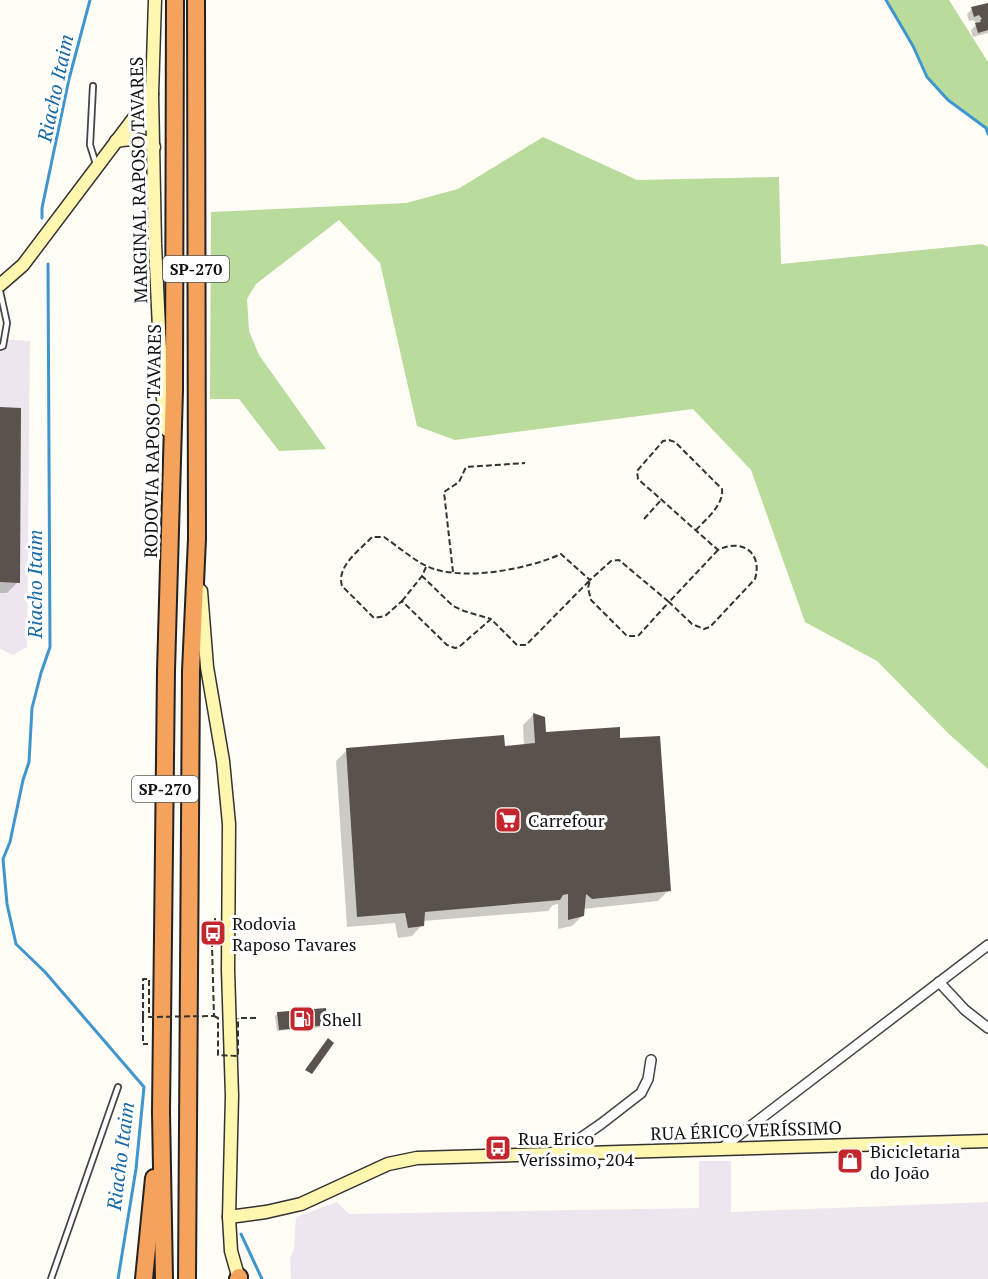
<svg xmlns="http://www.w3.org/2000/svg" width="988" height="1279" viewBox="0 0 988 1279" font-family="'PT Serif',serif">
<rect width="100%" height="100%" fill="#fffdf5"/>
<g fill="#eee6ef">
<polygon points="0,339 30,341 27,647 13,655 0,649"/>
<polygon points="699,1161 731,1161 731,1212 988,1202 988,1279 291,1279 290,1259 294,1248 296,1217 337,1202 349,1214 699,1208"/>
</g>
<g fill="#b9dc9c">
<polygon points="887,0 949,0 988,62 988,134 986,128 948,100 927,77 913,46"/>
<polygon points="543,137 637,180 779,177 781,264 982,244 988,247 988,769 949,734 877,661 805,622 751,470 693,409 455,440 417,426 380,263 339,220 256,284 247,299 249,331 259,355 326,449 279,451 239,399 210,399 211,212 406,203 458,189"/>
</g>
<g fill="#0003">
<polygon points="988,5 988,33 973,37 971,30 977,24 973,20 969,21 967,14 972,9"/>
<polygon points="0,409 18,582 7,593 0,593"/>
<polygon points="533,715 544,734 619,739 669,890 658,901 583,909 583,915 572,926 558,929 558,904 553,905 548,911 423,921 422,925 412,936 398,938 395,923 347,927 336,761 347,750 524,746 523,725"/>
<polygon points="278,1013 326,1025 324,1027 277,1031 275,1016"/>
</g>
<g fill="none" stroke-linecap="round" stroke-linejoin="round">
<g stroke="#3f96cf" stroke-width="3">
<polyline points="886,0 913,46 927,77 948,100 986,128 988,134"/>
<polyline points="42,218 42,208 69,79 90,0"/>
<polyline points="48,264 50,647 41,673 32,708 29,762 23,780 10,842 3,859 7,904 16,944 45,972 144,1087 136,1169 118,1279"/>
<polyline points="241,1234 262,1279"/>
</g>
</g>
<g fill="#5a524d">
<polygon points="988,3 988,30 978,33 975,23 981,22 980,20 982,19 979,15 974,17 971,7"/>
<polygon points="0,407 21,408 20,583 0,582"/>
<polygon points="533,713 545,717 546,732 620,727 620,738 660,736 671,891 592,899 586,894 584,916 568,920 568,894 563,895 560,900 425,912 424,926 408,928 405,913 357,917 346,748 504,735 505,746 535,743"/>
<polygon points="326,1008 327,1025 279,1030 277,1012"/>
<polygon points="328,1038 334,1043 312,1074 305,1070"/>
</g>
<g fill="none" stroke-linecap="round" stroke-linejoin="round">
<g stroke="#444" stroke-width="8">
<g id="lane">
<polyline points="93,86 90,145 96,164"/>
<polyline points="0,291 7,323 3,346 0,347"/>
<polyline points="51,1279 118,1087"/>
</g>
</g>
<g stroke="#444" stroke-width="12">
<g id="street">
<polyline points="939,982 965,1010 988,1028"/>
<polyline points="722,1148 988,945"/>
<polyline points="559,1153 601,1124 641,1093 648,1079 651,1060"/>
</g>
</g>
<g stroke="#333" stroke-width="15">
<g id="secondary">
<polyline points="155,0 152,94 155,244 162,391 167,430"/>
<path d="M116,141C131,138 141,138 154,147"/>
<polyline points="0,285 23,265 152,94"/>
<polyline points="201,591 207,667 223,761 229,824 228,970 232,1096 229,1217 231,1251 239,1279"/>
<polyline points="229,1217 266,1212 301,1204 388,1164 417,1158 988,1141"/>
</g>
</g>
<g stroke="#222" stroke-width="20">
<g id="highway">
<polyline points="144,1279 154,1178"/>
<polyline points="164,1279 161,1112 166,671 174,390 175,0"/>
<polyline points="187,1279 191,671 197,539 196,0"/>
<polyline points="238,1279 239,1277"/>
</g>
</g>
<g stroke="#333" stroke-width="2" stroke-dasharray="6 3" stroke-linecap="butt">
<polyline points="644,519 662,499"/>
<path d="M696,530C706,519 724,505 722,489L675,442L669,440L663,441L637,471L638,479L718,550C741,538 763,552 755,579L710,627L704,629L692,624L669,602L638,636H627L591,600L588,588L590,580L526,645H517L491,619L459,647L455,648L447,645L402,601L385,616L374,618L342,586C336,566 360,550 372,537H384C399,547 416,563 434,569C469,580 528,569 561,554L590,580L611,561L619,560L669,602L718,550"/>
<polyline points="426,567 422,576 453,606 464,611 491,619"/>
<polyline points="453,572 444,492 459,482 466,467 525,463"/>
<polyline points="402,601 422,576"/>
<polyline points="214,931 215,919 216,919"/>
<polyline points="143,1017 143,1044 148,1044"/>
<polyline points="241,1018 258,1018"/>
</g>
<use href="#lane" stroke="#fff" stroke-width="4.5"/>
<use href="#street" stroke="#fff" stroke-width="9"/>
<use href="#secondary" stroke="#fff6b0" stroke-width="12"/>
<use href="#highway" stroke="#f5a25d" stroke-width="16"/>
<g stroke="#333" stroke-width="2" stroke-dasharray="6 3" stroke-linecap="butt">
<polyline points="214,1016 218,1018 218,1055 238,1056 238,1018"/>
<polyline points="143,1017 143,979 149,979 149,1017 214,1016 212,945"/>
</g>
</g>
<defs>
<g id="supermarket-square" transform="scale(1.35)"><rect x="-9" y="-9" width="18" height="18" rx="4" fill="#c4262e" stroke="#fff"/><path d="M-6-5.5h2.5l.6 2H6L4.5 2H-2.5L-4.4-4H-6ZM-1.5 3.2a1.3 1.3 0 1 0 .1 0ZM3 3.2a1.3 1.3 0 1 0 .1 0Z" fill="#fff"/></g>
<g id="bus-square" transform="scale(1.35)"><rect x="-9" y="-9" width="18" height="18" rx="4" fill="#c4262e" stroke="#fff"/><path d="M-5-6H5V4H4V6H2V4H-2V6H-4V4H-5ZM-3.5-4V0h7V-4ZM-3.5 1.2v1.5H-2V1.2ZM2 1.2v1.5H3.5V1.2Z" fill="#fff"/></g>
<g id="fuel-square" transform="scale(1.35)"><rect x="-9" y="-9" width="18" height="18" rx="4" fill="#c4262e" stroke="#fff"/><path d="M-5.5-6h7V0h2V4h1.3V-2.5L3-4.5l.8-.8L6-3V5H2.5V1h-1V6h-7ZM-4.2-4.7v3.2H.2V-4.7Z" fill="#fff"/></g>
<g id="shop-square" transform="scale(1.35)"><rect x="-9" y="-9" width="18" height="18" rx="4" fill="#c4262e" stroke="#fff"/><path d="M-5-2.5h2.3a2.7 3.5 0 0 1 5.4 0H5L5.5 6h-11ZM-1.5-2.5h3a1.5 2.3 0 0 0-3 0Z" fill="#fff"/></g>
</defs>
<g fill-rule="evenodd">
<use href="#supermarket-square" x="508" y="820"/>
<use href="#bus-square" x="213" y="933"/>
<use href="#fuel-square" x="302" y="1019"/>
<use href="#bus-square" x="498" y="1148"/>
<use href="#shop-square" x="850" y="1161"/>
</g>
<g text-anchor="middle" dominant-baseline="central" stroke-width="6" stroke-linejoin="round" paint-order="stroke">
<g fill="#fff" stroke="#585858" stroke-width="1.5">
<rect x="163" y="256" width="66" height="26" rx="4.5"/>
<rect x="132" y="776" width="66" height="26" rx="4.5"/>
</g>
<g font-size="16" font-weight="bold" fill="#111">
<text x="196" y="269">SP-270</text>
<text x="165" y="789">SP-270</text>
</g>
<g font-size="18" fill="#111" stroke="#fff">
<text transform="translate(138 180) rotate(-91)">MARGINAL RAPOSO TAVARES</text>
<text transform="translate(152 441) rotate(-89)">RODOVIA RAPOSO TAVARES</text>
<text transform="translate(746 1130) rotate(-2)">RUA ÉRICO VERÍSSIMO</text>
</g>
<g font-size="18" fill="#111" stroke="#fff" text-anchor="start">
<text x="528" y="820">Carrefour</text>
<text x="232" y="923">Rodovia<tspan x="232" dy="21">Raposo Tavares</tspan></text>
<text x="322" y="1019">Shell</text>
<text x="518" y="1138">Rua Erico<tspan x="518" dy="21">Veríssimo, 204</tspan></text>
<text x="870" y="1151">Bicicletaria<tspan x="870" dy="21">do João</tspan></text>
</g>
<g font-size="20" font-style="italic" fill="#1768a6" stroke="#fff">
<text transform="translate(55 88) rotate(-78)">Riacho Itaim</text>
<text transform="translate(34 584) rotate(-90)">Riacho Itaim</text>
<text transform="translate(120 1156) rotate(-83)">Riacho Itaim</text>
</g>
</g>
</svg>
